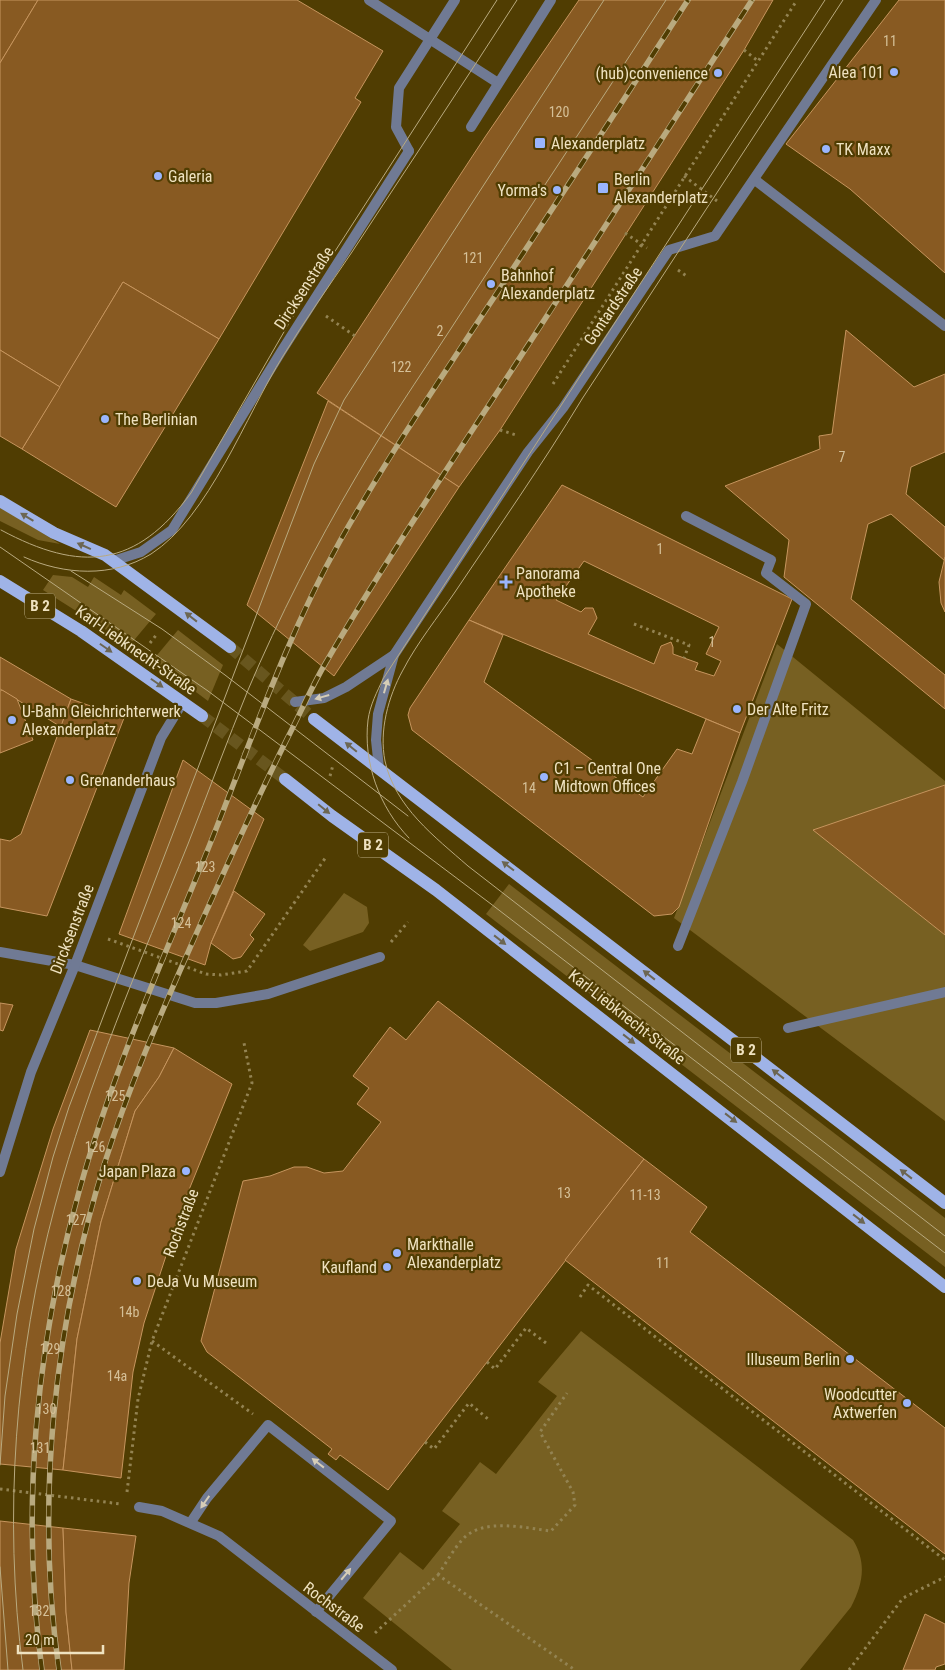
<svg xmlns="http://www.w3.org/2000/svg" width="945" height="1670" viewBox="0 0 945 1670" font-family="'Roboto Condensed',sans-serif">
<rect width="100%" height="100%" fill="#503d02"/>
<g fill="#776022">
<polygon points="0,507 60,544 38,540 0,521"/>
<polygon points="53,575 72,577 88,587 94,577 121,595 124,590 156,614 130,645 43,590"/>
<polygon points="178,630 223,665 208,701 153,660"/>
<polygon points="777,644 945,781 945,785 814,830 945,935 945,1121 674,918"/>
<polygon points="509,884 945,1218 945,1267 486,914"/>
<polygon points="344,893 367,907 369,923 363,932 310,951 303,945"/>
<path d="M581,1331L853,1540C867,1563 863,1584 851,1607L800,1670H452L363,1598L400,1552L423,1570L460,1524L442,1511L480,1462L496,1474L557,1396L538,1382Z"/>
</g>
<g fill="#885a22" stroke="#c6955e" fill-rule="evenodd">
<polygon points="0,0 38,0 0,63"/>
<polygon points="38,0 297,0 383,51 355,98 361,102 219,339 123,282 60,387 0,350 0,63"/>
<polygon points="579,0 773,0 744,50 500,430 459,487 317,393 485,137"/>
<polygon points="899,0 945,0 945,273 850,189 786,144"/>
<polygon points="123,282 219,339 116,507 22,449"/>
<polygon points="846,330 914,387 945,374 945,452 911,467 906,494 945,527 945,561 891,514 868,524 851,599 945,675 945,709 784,577 789,540 725,486 820,449 819,436 832,434"/>
<polygon points="0,350 60,387 22,449 0,436"/>
<polygon points="328,401 459,487 334,676 247,605"/>
<path d="M562,485L792,599L740,733L469,620ZM584,561L719,627L706,654L721,661L714,676L695,670L698,663L673,654V647L671,642L661,646L654,664L588,634L597,618L593,608H585L581,612L556,600Z"/>
<polygon points="945,557 945,612 941,603 939,582"/>
<polygon points="469,620 503,635 484,682 643,797 677,749 692,754 706,719 740,733 679,907 672,914 654,916 412,730 408,715 410,708"/>
<polygon points="0,657 71,699 61,727 0,689"/>
<polygon points="2,690 17,699 33,740 0,753 0,691"/>
<polygon points="71,699 124,718 47,916 0,907 0,839 10,841 21,834"/>
<polygon points="183,760 264,819 211,943 205,965 119,934"/>
<polygon points="945,785 945,935 813,830"/>
<polygon points="234,891 265,914 250,935 254,939 241,957 233,959 211,943"/>
<polygon points="438,1001 644,1159 388,1490 340,1455 336,1460 328,1454 332,1449 207,1352 201,1341 243,1181 270,1176 294,1167 307,1167 324,1173 343,1171 381,1122 357,1104 369,1088 353,1076 390,1027 406,1040"/>
<polygon points="0,1003 13,1005 3,1031 0,1030"/>
<polygon points="90,1030 174,1048 159,1077 135,1111 101,1222 77,1339 63,1470 0,1464 0,1343 16,1249 53,1129"/>
<polygon points="174,1048 232,1084 182,1207 144,1323 133,1372 121,1478 63,1470 77,1339 101,1222 135,1111 159,1077"/>
<polygon points="644,1159 707,1207 690,1232 945,1428 945,1554 565,1260"/>
<polygon points="0,1521 63,1528 66,1612 72,1670 0,1670"/>
<polygon points="63,1528 136,1536 129,1583 124,1670 72,1670 66,1612"/>
<polygon points="925,1614 945,1624 945,1664 936,1667 935,1670 903,1670"/>
</g>
<g fill="none" stroke-linecap="round" stroke-linejoin="round">
<g stroke="#68561e" stroke-width="12" stroke-dasharray="12 6" stroke-linecap="butt">
<polyline points="230,647 314,719"/>
<polyline points="202,716 285,779"/>
</g>
<g stroke="#938352" stroke-width="3" stroke-dasharray="2.5 4" stroke-linecap="butt">
<polyline points="744,50 758,61"/>
<polyline points="684,176 717,201"/>
<polyline points="625,233 647,248"/>
<polyline points="678,270 688,277"/>
<polyline points="326,316 355,336"/>
<polyline points="553,384 797,0"/>
<polyline points="500,430 516,435"/>
<polyline points="634,624 689,645 684,658"/>
<polyline points="150,643 157,634"/>
<polyline points="330,776 333,765"/>
<polyline points="108,939 206,974 221,975 247,971 326,857"/>
<polyline points="391,942 408,922"/>
<polyline points="580,1297 588,1285 945,1560"/>
<polyline points="152,1341 253,1414"/>
<polyline points="487,1362 495,1369 526,1328 546,1343"/>
<polyline points="425,1442 434,1449 469,1403 488,1419"/>
<polyline points="0,1489 121,1504"/>
<polyline points="127,1492 138,1399 152,1341 252,1083 244,1043"/>
<path d="M438,1575C446,1563 453,1550 462,1540C482,1517 525,1528 551,1531L575,1505L573,1492L540,1432L567,1393"/>
<polyline points="375,1633 438,1575 575,1670"/>
<polyline points="849,1670 903,1598 945,1577"/>
</g>
<polyline stroke="#707a94" stroke-width="10" points="191,1522 207,1498 268,1425 391,1521 316,1612"/>
<g stroke="#707a94" stroke-width="10">
<polyline points="369,0 498,83"/>
<polyline points="471,127 551,0"/>
<polyline points="409,151 396,127 399,88 455,0"/>
<polyline points="755,180 945,326"/>
<polyline points="650,278 669,250 715,236 876,0"/>
<polyline points="678,946 742,782 806,604 766,573 771,560 686,516"/>
<polyline points="788,1028 945,992"/>
</g>
<g stroke="#707a94" stroke-width="10">
<polyline points="113,561 141,552 172,530 281,352 409,151"/>
<polyline points="295,702 324,698 346,687 394,655"/>
<polyline points="379,768 376,740 378,714 394,655 528,452 563,408 650,278"/>
<polyline points="0,952 75,965 195,1003 216,1003 268,994 380,957"/>
<polyline points="0,1172 31,1072 75,965 161,738 183,702"/>
<polyline points="139,1507 162,1511 219,1536 392,1670"/>
</g>
<g stroke="#9fb3e7" stroke-width="12">
<polyline points="0,501 54,533 105,555 230,647"/>
<polyline points="0,581 81,631 202,716"/>
<polyline points="314,719 945,1203"/>
<polyline points="285,779 332,816 436,890 945,1287"/>
</g>
<g stroke="#b9aa7f" stroke-width="1">
<path d="M843,0L582,399C542,465 498,528 455,592C438,617 417,643 403,670C388,697 379,731 385,761C395,807 435,837 468,866L945,1236"/>
<path d="M1,530C81,573 136,568 191,493L292,318L497,0"/>
<polyline points="0,547 208,691 491,904 945,1253"/>
<path d="M24,557C64,575 112,578 151,554C209,517 246,415 283,356C305,320 329,286 352,252C407,168 463,84 517,0"/>
<polyline points="71,571 162,629 225,675 408,816"/>
<path d="M409,838C379,807 363,762 368,720C370,705 377,692 383,679L825,0"/>
<polyline points="0,1465 5,1396 17,1314 34,1229 53,1157 69,1107 133,938 314,464 344,400 604,0"/>
<polyline points="0,1567 8,1670"/>
<path d="M23,1670C3,1516 15,1355 55,1206C88,1082 140,963 188,844C208,793 227,741 248,690C279,617 316,545 356,477C385,427 418,379 450,330C521,220 595,110 666,0"/>
</g>
<g stroke="#b9aa7f" stroke-width="5.5">
<g id="rail">
<path d="M42,1670C20,1510 36,1343 80,1188C113,1070 164,958 210,844C251,742 286,637 340,541C385,461 437,384 487,308C555,205 622,103 688,0"/>
<path d="M59,1670C35,1503 54,1326 104,1165C129,1085 163,1009 197,932C226,867 255,803 287,739C300,714 311,688 325,664C381,568 443,475 504,382C587,255 669,127 752,0"/>
</g>
</g>
<use href="#rail" stroke="#503d02" stroke-width="4" stroke-dasharray="11" stroke-linecap="butt"/>
</g>
<defs><path id="oneway-solid" d="M-6-.8H1V-3.2L6.5 0L1 3.2V.8H-6Z" transform="scale(1.25)"/></defs>
<g fill="#6c6652">
<use href="#oneway-solid" transform="translate(27 517) rotate(-149)"/>
<use href="#oneway-solid" transform="translate(84 546) rotate(-156)"/>
<use href="#oneway-solid" transform="translate(191 617) rotate(-142)"/>
<use href="#oneway-solid" transform="translate(106 648) rotate(35)"/>
<use href="#oneway-solid" transform="translate(157 683) rotate(35)"/>
<use href="#oneway-solid" transform="translate(351 747) rotate(-141)"/>
<use href="#oneway-solid" transform="translate(324 809) rotate(39)"/>
<use href="#oneway-solid" transform="translate(508 866) rotate(-143)"/>
<use href="#oneway-solid" transform="translate(500 940) rotate(38)"/>
<use href="#oneway-solid" transform="translate(649 975) rotate(-142)"/>
<use href="#oneway-solid" transform="translate(629 1039) rotate(38)"/>
<use href="#oneway-solid" transform="translate(778 1074) rotate(-142)"/>
<use href="#oneway-solid" transform="translate(731 1118) rotate(38)"/>
<use href="#oneway-solid" transform="translate(906 1174) rotate(-142)"/>
<use href="#oneway-solid" transform="translate(859 1219) rotate(38)"/>
</g>
<g fill="#d6cdb7">
<use href="#oneway-solid" transform="translate(386 686) rotate(-74)"/>
<use href="#oneway-solid" transform="translate(322 697) rotate(164)"/>
<use href="#oneway-solid" transform="translate(318 1463) rotate(-142)"/>
<use href="#oneway-solid" transform="translate(205 1502) rotate(125)"/>
<use href="#oneway-solid" transform="translate(346 1574) rotate(-50)"/>
</g>
<g fill="#9ab5fd" stroke="#503d02" stroke-width="2">
<circle cx="894" cy="72" r="5"/>
<circle cx="718" cy="73" r="5"/>
<rect x="534" y="137" width="12" height="12" rx="2.5"/>
<circle cx="826" cy="149" r="5"/>
<circle cx="158" cy="176" r="5"/>
<rect x="597" y="182" width="12" height="12" rx="2.5"/>
<circle cx="557" cy="190" r="5"/>
<circle cx="491" cy="284" r="5"/>
<circle cx="105" cy="419" r="5"/>
<path d="M503.5 574.5h5v5h5v5h-5v5h-5v-5h-5v-5h5z"/>
<circle cx="737" cy="709" r="5"/>
<circle cx="12" cy="720" r="5"/>
<circle cx="544" cy="777" r="5"/>
<circle cx="70" cy="780" r="5"/>
<circle cx="186" cy="1171" r="5"/>
<circle cx="397" cy="1253" r="5"/>
<circle cx="387" cy="1267" r="5"/>
<circle cx="137" cy="1281" r="5"/>
<circle cx="850" cy="1359" r="5"/>
<circle cx="907" cy="1403" r="5"/>
</g>
<g text-anchor="middle" dominant-baseline="central" stroke-width="4.5" stroke-linejoin="round" paint-order="stroke">
<g font-size="14" fill="#d5c098">
<text x="890" y="41">11</text>
<text x="559" y="112">120</text>
<text x="473" y="258">121</text>
<text x="440" y="331">2</text>
<text x="401" y="367">122</text>
<text x="842" y="457">7</text>
<text x="660" y="549">1</text>
<text x="712" y="642">1</text>
<text x="529" y="788">14</text>
<text x="205" y="867">123</text>
<text x="181" y="923">124</text>
<text x="115" y="1096">125</text>
<text x="95" y="1147">126</text>
<text x="564" y="1193">13</text>
<text x="645" y="1195">11-13</text>
<text x="76" y="1220">127</text>
<text x="663" y="1263">11</text>
<text x="61" y="1291">128</text>
<text x="129" y="1312">14b</text>
<text x="50" y="1349">129</text>
<text x="117" y="1376">14a</text>
<text x="46" y="1409">130</text>
<text x="40" y="1448">131</text>
<text x="39" y="1611">132</text>
</g>
<g fill="#503d02" stroke="#bfb087" stroke-width="1">
<rect x="25" y="593.5" width="30" height="25" rx="4"/>
<rect x="358" y="832.5" width="30" height="25" rx="4"/>
<rect x="731" y="1037.5" width="30" height="25" rx="4"/>
</g>
<g font-size="15" font-weight="bold" fill="#efe2c0">
<text x="40" y="606">B 2</text>
<text x="373" y="845">B 2</text>
<text x="746" y="1050">B 2</text>
</g>
<g font-size="16" fill="#efe2c0" stroke="#503d02" text-anchor="start">
<text x="884" y="72" text-anchor="end">Alea 101</text>
<text x="708" y="73" text-anchor="end">(hub)convenience</text>
<text x="551" y="143">Alexanderplatz</text>
<text x="836" y="149">TK Maxx</text>
<text x="168" y="176">Galeria</text>
<text x="614" y="179">Berlin<tspan x="614" dy="18">Alexanderplatz</tspan></text>
<text x="547" y="190" text-anchor="end">Yorma's</text>
<text x="501" y="275">Bahnhof<tspan x="501" dy="18">Alexanderplatz</tspan></text>
<text x="115" y="419">The Berlinian</text>
<text x="516" y="573">Panorama<tspan x="516" dy="18">Apotheke</tspan></text>
<text x="747" y="709">Der Alte Fritz</text>
<text x="22" y="711">U-Bahn Gleichrichterwerk<tspan x="22" dy="18">Alexanderplatz</tspan></text>
<text x="554" y="768">C1 – Central One<tspan x="554" dy="18">Midtown Offices</tspan></text>
<text x="80" y="780">Grenanderhaus</text>
<text x="176" y="1171" text-anchor="end">Japan Plaza</text>
<text x="407" y="1244">Markthalle<tspan x="407" dy="18">Alexanderplatz</tspan></text>
<text x="377" y="1267" text-anchor="end">Kaufland</text>
<text x="147" y="1281">DeJa Vu Museum</text>
<text x="840" y="1359" text-anchor="end">Illuseum Berlin</text>
<text x="897" y="1394" text-anchor="end">Woodcutter<tspan x="897" dy="18">Axtwerfen</tspan></text>
</g>
<g font-size="16" fill="#efe2c0" stroke="#503d02">
<text transform="translate(304 288) rotate(-57)">Dircksenstraße</text>
<text transform="translate(613 306) rotate(-56)">Gontardstraße</text>
<text transform="translate(136 650) rotate(35)">Karl-Liebknecht-Straße</text>
<text transform="translate(72 929) rotate(-69)">Dircksenstraße</text>
<text transform="translate(627 1017) rotate(38)">Karl-Liebknecht-Straße</text>
<text transform="translate(181 1223) rotate(-69)">Rochstraße</text>
<text transform="translate(334 1607) rotate(37)">Rochstraße</text>
</g>
</g>
<path d="M18 1645v8h85v-8" fill="none" stroke="#efe2c0" stroke-width="2.5"/>
<text x="25" y="1645" font-size="15" fill="#efe2c0" stroke="#503d02" stroke-width="4" paint-order="stroke">20 m</text>
</svg>
